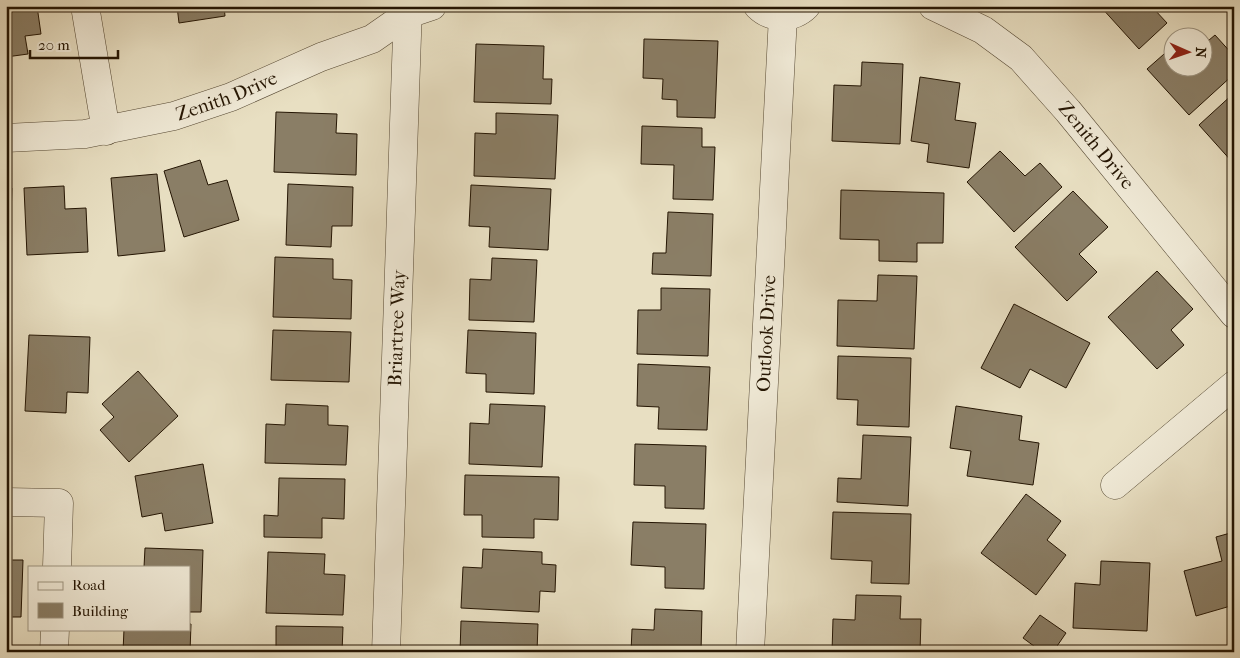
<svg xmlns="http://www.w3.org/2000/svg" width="1240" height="658" viewBox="0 0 1240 658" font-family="'IM FELL French Canon',serif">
<rect width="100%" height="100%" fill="#e8dfc2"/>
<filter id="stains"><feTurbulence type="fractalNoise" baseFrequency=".004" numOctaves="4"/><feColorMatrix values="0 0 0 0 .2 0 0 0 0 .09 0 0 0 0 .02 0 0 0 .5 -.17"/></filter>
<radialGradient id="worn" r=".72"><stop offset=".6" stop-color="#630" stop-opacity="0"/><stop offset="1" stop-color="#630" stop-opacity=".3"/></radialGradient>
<g fill="#8a7e66" stroke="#241503">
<polygon points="6,6 37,6 41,34 25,36 28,54 6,57"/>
<polygon points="177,6 224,6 225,16 179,23"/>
<polygon points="1100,6 1157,6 1154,9 1167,23 1139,49"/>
<polygon points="1215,35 1234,56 1234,74 1189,115 1147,69 1172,47 1172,68 1202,68 1202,46"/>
<polygon points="644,39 718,41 715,118 677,117 677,100 662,99 663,79 643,78"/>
<polygon points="476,44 544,46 543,79 552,79 551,104 474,102"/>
<polygon points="862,62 903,64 900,144 832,141 834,85 861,86"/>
<polygon points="920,77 960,83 955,120 976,123 969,168 927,162 929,144 911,141"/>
<polygon points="1234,93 1234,164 1199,125"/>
<polygon points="276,112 337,114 336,133 357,134 356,175 274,172"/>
<polygon points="496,113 558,115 555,179 474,176 475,133 496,134"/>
<polygon points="642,126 702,128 702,147 715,147 713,200 673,199 674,165 641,164"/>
<polygon points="1000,151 1025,176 1040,163 1062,187 1014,232 967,182"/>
<polygon points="200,160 208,185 227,180 239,220 184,237 164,171"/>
<polygon points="157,174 165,251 118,256 111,178"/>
<polygon points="288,184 353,187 352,226 332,226 331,247 286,245"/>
<polygon points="471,185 551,189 548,250 489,247 490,227 469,226"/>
<polygon points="64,186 65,209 86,208 88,252 27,255 24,188"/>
<polygon points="6,188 12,188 9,269 6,269"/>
<polygon points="841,190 944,193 943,243 917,243 917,262 879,261 879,240 840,239"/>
<polygon points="1073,191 1108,227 1079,254 1097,272 1067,301 1015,247"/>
<polygon points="668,212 713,214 711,276 652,274 653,253 666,253"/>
<polygon points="275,257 333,259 333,279 352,280 351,319 273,317"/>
<polygon points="492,258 537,260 534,322 469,320 470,279 491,280"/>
<polygon points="1157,271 1193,309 1171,330 1184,345 1157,369 1108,317"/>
<polygon points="878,275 917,276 914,349 837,346 838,300 877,301"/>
<polygon points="661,288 710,289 708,356 637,354 638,310 661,310"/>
<polygon points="1014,304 1090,343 1066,388 1030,369 1020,388 981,368"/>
<polygon points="273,330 351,332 349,382 271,380"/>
<polygon points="468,330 536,333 534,394 486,392 486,374 466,373"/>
<polygon points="29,335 90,337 88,393 67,392 66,413 25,411"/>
<polygon points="838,356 911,358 909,427 857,425 858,400 837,399"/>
<polygon points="638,364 710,367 707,430 658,429 659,407 637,406"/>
<polygon points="138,371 178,416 129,462 100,430 114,417 102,404"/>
<polygon points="286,404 328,406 328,425 348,426 346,465 265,463 266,424 285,425"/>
<polygon points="490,404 545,406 542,467 469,464 470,423 489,424"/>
<polygon points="956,406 1022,416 1019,440 1039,443 1033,485 967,476 971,451 950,448"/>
<polygon points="863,435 911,437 908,506 837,502 838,478 861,479"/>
<polygon points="635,444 706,446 704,509 665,508 665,486 634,485"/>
<polygon points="203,464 213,523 165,531 162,513 142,517 135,476"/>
<polygon points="465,475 559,477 558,520 534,519 534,538 482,537 482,515 464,515"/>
<polygon points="279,478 345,479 344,519 322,518 322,538 264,537 264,515 278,516"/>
<polygon points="1026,494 1061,521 1047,540 1066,555 1036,595 981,553"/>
<polygon points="833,512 911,514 909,584 871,583 872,561 831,559"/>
<polygon points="633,522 706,524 704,589 665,588 665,567 631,565"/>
<polygon points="1234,532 1234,605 1196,616 1184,571 1222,561 1216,537"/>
<polygon points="145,548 203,550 201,612 189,612 189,567 144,567"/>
<polygon points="483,549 542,552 542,564 556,565 555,592 540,591 539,612 461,608 463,567 482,568"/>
<polygon points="268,552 325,554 324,574 345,575 343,615 266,613"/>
<polygon points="6,560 23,560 21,617 6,617"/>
<polygon points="1101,561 1150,563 1147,631 1073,628 1075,583 1100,585"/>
<polygon points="856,595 901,596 900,619 921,619 920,652 832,652 833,619 855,620"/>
<polygon points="655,609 702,611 701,652 631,652 632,629 654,630"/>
<polygon points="1040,615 1066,633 1053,652 1042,652 1023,638"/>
<polygon points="461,621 538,624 537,652 460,652"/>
<polygon points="189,624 191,624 190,652 123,652 124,629 189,629"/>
<polygon points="276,626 343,627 342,652 276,652"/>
</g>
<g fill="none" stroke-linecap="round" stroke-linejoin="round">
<g stroke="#554833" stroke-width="29">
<g id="minor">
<polyline points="85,6 106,131"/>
<polyline points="1115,485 1234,385"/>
<polyline points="6,502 59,503 57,567"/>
<polyline points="54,652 55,629"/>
<path id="s1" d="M386,652L408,6"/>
<path id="s2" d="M750,652L783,16"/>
</g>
</g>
<g stroke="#554833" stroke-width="29">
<g id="tertiary">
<path d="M758,6C771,19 793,19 806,6"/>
<path id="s3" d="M933,6L983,30L1021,58L1068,111L1234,314"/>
<path id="s4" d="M6,138L85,134L174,116L231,97L321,57L372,39L408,14L432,6"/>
</g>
</g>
<use href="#minor" stroke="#f0ead7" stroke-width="28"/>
<use href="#tertiary" stroke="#f0ead7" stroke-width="28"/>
</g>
<g text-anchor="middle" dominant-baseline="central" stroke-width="4.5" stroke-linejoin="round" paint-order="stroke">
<g font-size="19" fill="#241503" stroke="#f0ead7">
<text stroke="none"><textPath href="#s4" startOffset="226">Zenith Drive</textPath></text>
<text stroke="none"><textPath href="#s3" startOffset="218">Zenith Drive</textPath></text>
<text stroke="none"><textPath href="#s1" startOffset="324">Briartree Way</textPath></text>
<text stroke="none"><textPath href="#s2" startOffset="319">Outlook Drive</textPath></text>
</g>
</g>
<rect width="1240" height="658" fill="none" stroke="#e8dfc2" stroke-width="25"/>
<rect x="8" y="8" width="1225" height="643" fill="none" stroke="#241503" stroke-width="2.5"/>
<rect x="12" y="12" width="1215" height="633" fill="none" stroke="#241503"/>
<rect x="28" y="566" width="162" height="65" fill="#f0ead7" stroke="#9e9582"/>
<rect x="38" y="582" width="25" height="8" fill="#f0ead7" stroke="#9e9582"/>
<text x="72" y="590" font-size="15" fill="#241503">Road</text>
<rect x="38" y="603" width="25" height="15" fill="#8a7e66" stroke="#9e9582"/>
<text x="72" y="616" font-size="15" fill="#241503">Building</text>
<g transform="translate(1188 52) rotate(92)"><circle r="24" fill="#f0ead7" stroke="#9e9582"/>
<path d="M0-4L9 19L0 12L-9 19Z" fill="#8f2418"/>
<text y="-8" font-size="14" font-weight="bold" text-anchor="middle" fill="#241503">N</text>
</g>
<path d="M30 50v8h88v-8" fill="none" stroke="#241503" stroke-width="2.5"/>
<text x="38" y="50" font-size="15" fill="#241503" stroke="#f0ead7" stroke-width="4" paint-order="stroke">20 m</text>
<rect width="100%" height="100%" filter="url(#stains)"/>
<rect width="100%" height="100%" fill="url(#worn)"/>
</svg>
